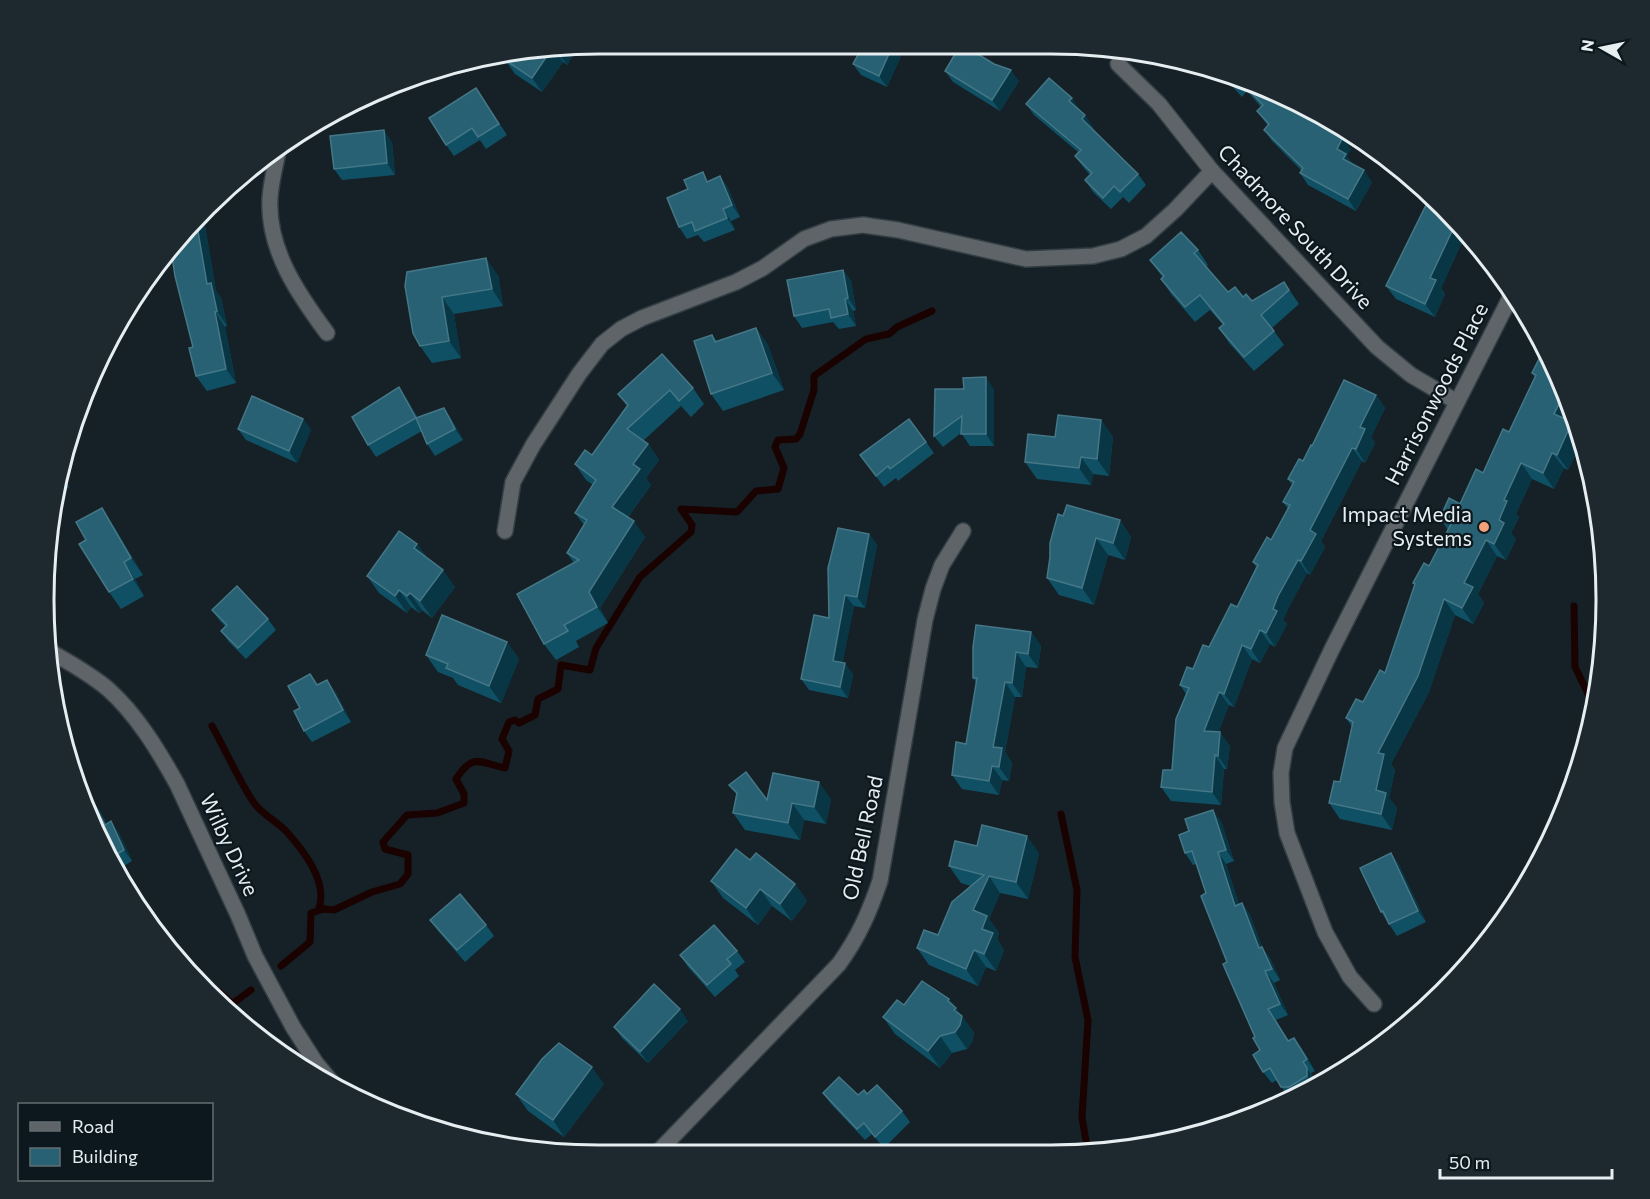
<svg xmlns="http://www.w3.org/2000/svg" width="1650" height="1199" font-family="Commissioner,sans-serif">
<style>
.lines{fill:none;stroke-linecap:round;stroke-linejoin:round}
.stream{stroke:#190200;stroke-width:7}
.minor-casing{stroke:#323e43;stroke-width:18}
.minor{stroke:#5e6467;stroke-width:15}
.wall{fill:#105064}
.shaded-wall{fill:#083645}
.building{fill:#276173;stroke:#457787;stroke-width:1.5}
.poi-dot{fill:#f0a27a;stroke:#0c181d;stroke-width:2}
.labels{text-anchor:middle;stroke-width:4.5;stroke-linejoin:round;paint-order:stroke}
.street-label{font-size:21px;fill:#e6eef2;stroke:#0c181d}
.poi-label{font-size:21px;fill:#e6eef2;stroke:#0c181d;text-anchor:end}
.rim{fill:none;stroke:#e6eef2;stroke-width:3}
</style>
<rect width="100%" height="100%" fill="#152126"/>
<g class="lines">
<g class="stream">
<path d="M1574 606 1575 667 1591 700 1593 711"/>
<path d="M212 726C226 751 238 779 254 803 262 814 276 821 286 831 303 850 328 881 319 908L324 909"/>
<path d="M1061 814 1077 890 1075 957 1088 1020 1082 1117 1086 1141 1091 1151"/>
<path d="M281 966 310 942 311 913 324 909 334 910 372 892 400 884 408 874V855L385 849 383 842 407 815 437 813 464 803V794L456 779C473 753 478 762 505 768L509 751 502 739 509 722 515 720 519 723 535 715 538 699 558 689 561 665 590 670 596 648 640 577 691 532 692 525 681 509 737 512 756 491 778 489 784 468 775 447 778 440 796 439 800 434 814 390V376L866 339 889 334 897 327 932 311"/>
<path d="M200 982C222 990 236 1005 245 1026"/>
<path d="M232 1004 251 990"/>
</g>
<defs>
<g id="minor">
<path d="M1118 64 1159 104 1212 171 1377 347 1411 375 1457 402"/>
<path d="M279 147C276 164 271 181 270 198 267 249 298 294 327 333"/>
<path d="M505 531 513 482 533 445 579 374 602 344 621 329 642 318 736 282 763 268 804 239 831 229 863 225 898 230 1026 259 1093 256 1121 249 1146 236 1175 210 1212 171"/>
<path d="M49 651C69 662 90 674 108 689 137 715 158 750 177 784L238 915 255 956 293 1027 316 1063 335 1086"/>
<path d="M1374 1004 1350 977 1325 932 1287 833 1282 802 1281 773 1285 748 1332 649 1512 294"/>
<path d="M656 1154 839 964C859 936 869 913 880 881L925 620 933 589 942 565 963 531"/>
</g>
</defs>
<use href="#minor" class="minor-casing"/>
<use href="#minor" class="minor"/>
</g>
<g class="wall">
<path d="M578 46 567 65 563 62 542 92 515 74 505 60 507 56Z"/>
<path d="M901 56 887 87 861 75 853 64Z"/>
<path d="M945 71 1019 81 1000 111 953 82Z"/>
<path d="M1221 74 1320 119 1351 149 1347 156 1353 165 1372 182 1356 211 1308 185 1300 173 1302 171 1272 141 1264 130 1268 126 1257 111 1261 107 1247 91 1242 97Z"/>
<path d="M476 88 507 135 486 149 480 140 454 156 446 145Z"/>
<path d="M1026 104 1080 110 1093 127 1092 128 1138 174 1146 185 1129 203 1123 197 1111 209 1093 192 1085 180 1090 175 1083 167 1075 156 1078 152 1034 115Z"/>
<path d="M392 142 395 175 342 180 334 169Z"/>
<path d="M720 176 728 188 740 217 731 221 735 230 704 242 698 235 687 239 679 227 709 181Z"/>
<path d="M1428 201 1470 241 1468 245 1462 242 1441 288 1445 294 1435 317 1396 299 1386 286Z"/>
<path d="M203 214 216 291 221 298 227 326 225 327 236 383 207 391 196 376 181 233Z"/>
<path d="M1198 250 1208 265 1206 266 1228 292 1252 301 1284 282 1299 304 1272 328 1284 345 1254 371 1229 343 1219 328 1223 325 1210 310 1195 322 1171 294 1161 279 1163 278 1150 260Z"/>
<path d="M843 270 851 281 856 310 853 311 856 326 839 329 833 322 802 328 794 316Z"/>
<path d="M498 275 503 306 454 314 461 358 432 363 420 346 405 286Z"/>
<path d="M756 328 768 345 784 390 723 411 711 394 712 335 717 341Z"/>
<path d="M1549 353 1572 415 1569 421 1572 422 1579 432 1582 441 1568 470 1564 468 1554 489 1532 479 1516 514 1519 517 1511 533 1516 539 1506 560 1497 556 1478 594 1484 603 1473 624 1455 615 1429 692 1391 764 1395 770 1389 798 1397 808 1392 830 1340 819 1329 803 1340 782 1352 727 1346 718 1363 702 1385 673 1415 585 1413 583 1429 566 1448 530 1440 518 1460 504 1483 473 1509 432 1535 378 1532 373Z"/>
<path d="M693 388 704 404 691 417 681 406 643 441 648 444 659 460 646 478 651 485 628 517 645 537 600 608 608 623 576 641 579 647 556 660 544 644 574 563 567 553 584 525 575 513 593 485 586 480 575 464 592 455 627 406 618 394Z"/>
<path d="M994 389V446H970L961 433 943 447 934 436Z"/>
<path d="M1376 395 1385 408 1371 437 1375 443 1365 463 1362 461 1321 541 1325 547 1310 575 1307 573 1288 609 1283 620 1287 624 1275 647 1270 644 1260 663 1252 659 1234 707 1229 705 1218 732 1230 746 1227 769H1224L1221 805 1171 801 1161 787 1172 770 1186 694 1180 685 1209 647 1237 607 1256 567 1253 562 1271 540 1288 509 1283 502 1292 485 1288 479 1303 461 1312 446Z"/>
<path d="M407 399 418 418 444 408 452 420 463 440 435 456 427 444 422 431 376 457 368 445Z"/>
<path d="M303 419 311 430 297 463 246 440 238 429Z"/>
<path d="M1101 420 1113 437 1109 476 1093 474 1091 485 1037 479 1025 462 1055 437Z"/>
<path d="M926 442 934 453 898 481 896 478 884 487 860 455Z"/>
<path d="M60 474 69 487 54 502V491Z"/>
<path d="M1063 516 1120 520 1131 537 1125 560 1108 555 1094 605 1059 595 1047 578Z"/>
<path d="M113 525 143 575 135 579 144 596 121 609 109 592Z"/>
<path d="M869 534 877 545 865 608 854 606 842 663H845L853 675 848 698 809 690 801 679Z"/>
<path d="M417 544 428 559 455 587 432 618 422 610 419 613 411 607 407 613 379 593 367 576Z"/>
<path d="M212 610 268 619 276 630 246 659 229 642 221 631 226 627 220 621Z"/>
<path d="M1031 632 1041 646 1038 668 1026 667 1022 697H1015L1005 752 1012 763 1009 781 1002 780 999 795 962 789 952 775 966 744 976 682 973 678Z"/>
<path d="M507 642 519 659 501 703 458 685 453 678 438 672 426 655Z"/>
<path d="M318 684 335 691 351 722 312 742 304 731 300 708Z"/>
<path d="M729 785 767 800 831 799 826 824 804 820 800 840 745 830 733 813 737 795Z"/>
<path d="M98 808 107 824 119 833 132 861 119 869 86 812Z"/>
<path d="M1221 821 1234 861 1226 864 1239 904 1242 903 1250 915 1263 949 1270 958 1280 980 1274 983 1288 1015 1276 1020 1289 1041 1302 1049 1315 1071 1311 1073 1315 1080V1083L1289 1098 1277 1080 1272 1083 1263 1072 1260 1050 1227 962 1206 893 1196 864 1193 865 1185 853Z"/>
<path d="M977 846 1039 853 1028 899 1000 893 989 919 999 933 997 939 1004 950 996 971 986 967 978 986 929 965 917 948 938 935 971 886 961 883 949 866Z"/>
<path d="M1391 853 1399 865 1426 922 1397 936 1381 912Z"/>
<path d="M750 860 795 884 807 901 792 921 772 906 758 925 723 898 711 881Z"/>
<path d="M430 920 486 925 494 936 465 962 438 931Z"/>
<path d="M737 951 745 962 735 970 739 976 715 997 688 967 680 955Z"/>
<path d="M949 999 956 1008 974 1033 972 1042 967 1049 952 1053 940 1068 895 1034 883 1017 904 1005Z"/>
<path d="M688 1021 648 1063 622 1038 614 1027Z"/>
<path d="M604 1084 564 1137 528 1111 516 1094Z"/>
<path d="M823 1093 858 1095 867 1094 902 1111 910 1122 884 1148 872 1134 865 1140 831 1104Z"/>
</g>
<g class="shaded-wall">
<path d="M893 45 901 56 887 87 879 76Z"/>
<path d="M578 46 567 65 557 51 558 49Z"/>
<path d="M551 50H554L563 62 542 92 532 78Z"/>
<path d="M1011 70 1019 81 1000 111 992 100Z"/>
<path d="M1072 98 1080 110 1077 113 1069 101Z"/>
<path d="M1085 115 1093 127 1090 130 1082 119Z"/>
<path d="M384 130 392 142 395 175 387 163Z"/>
<path d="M1343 137 1351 149 1347 156 1354 166 1351 171 1337 149Z"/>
<path d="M1364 170 1372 182 1356 211 1348 199Z"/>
<path d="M720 176 728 188 740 217 732 205Z"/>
<path d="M723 209 731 221 735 230 727 218Z"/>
<path d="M203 214 216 291 221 298 227 326 217 311 207 284 196 220Z"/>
<path d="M1453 229 1462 242 1441 288 1445 294 1435 317 1425 304 1430 278Z"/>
<path d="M1459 231 1470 241 1468 245 1459 232Z"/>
<path d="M486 258 498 275 503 306 492 289Z"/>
<path d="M843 270 851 281 856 310 848 298Z"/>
<path d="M442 297 454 314 461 358 449 341Z"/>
<path d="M845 299 853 311 856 326 848 314Z"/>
<path d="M215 312 225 327 236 383 226 369Z"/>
<path d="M756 328 768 345 784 390 772 373Z"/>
<path d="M986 377 994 389V446L986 434Z"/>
<path d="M399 387 407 399 424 430 416 418Z"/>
<path d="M1564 394 1572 415 1565 430 1554 414Z"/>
<path d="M1376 395 1385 408 1371 437 1375 443 1365 463 1356 449 1360 427Z"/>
<path d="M444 408 452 420 463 440 455 429Z"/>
<path d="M303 419 311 430 297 463 289 451Z"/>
<path d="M1101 420 1113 437 1109 476 1097 459Z"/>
<path d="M1572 422 1579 432 1582 441 1568 470 1557 455Z"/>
<path d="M648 444 659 460 646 478 651 485 623 523 612 507 633 464Z"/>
<path d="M1352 448 1362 461 1321 541 1325 547 1310 575 1301 561 1310 530Z"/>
<path d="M1552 453 1564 468 1554 489 1543 473Z"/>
<path d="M1081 457 1093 474 1091 485 1079 468Z"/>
<path d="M1521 463 1532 479 1516 514 1519 517 1511 533 1516 539 1506 560 1494 544 1499 520 1504 500Z"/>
<path d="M102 508 113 525 143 575 131 558Z"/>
<path d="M1120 520 1131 537 1125 560 1113 543Z"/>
<path d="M634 521 645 537 600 608 608 623 597 607 589 592Z"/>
<path d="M869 534 877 545 865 608 857 597Z"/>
<path d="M1096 538 1108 555 1094 605 1082 588Z"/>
<path d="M1486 540 1497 556 1478 594 1484 603 1473 624 1462 608 1464 583Z"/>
<path d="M417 544 429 561 414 548Z"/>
<path d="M1298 560 1307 573 1288 609 1283 620 1287 624 1275 647 1266 633 1273 609 1278 596Z"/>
<path d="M124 562 135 579 144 596 133 579Z"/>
<path d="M443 570 455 587 432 618 420 601Z"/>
<path d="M399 590 411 607 407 613 395 596Z"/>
<path d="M410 593 422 610 419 613 407 596Z"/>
<path d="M845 595 854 606 841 672 833 661Z"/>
<path d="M1444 599 1455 615 1429 692 1391 764 1395 770 1389 798 1397 808 1392 830 1381 814 1376 790 1378 753Z"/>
<path d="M1260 630 1270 644 1260 663 1251 649Z"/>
<path d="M1031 632 1041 646 1038 668 1028 654Z"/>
<path d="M507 642 519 659 501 703 489 686Z"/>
<path d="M1242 645 1252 659 1234 707 1224 694Z"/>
<path d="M1016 652 1026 667 1022 697 1012 683Z"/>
<path d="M845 663 853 675 848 698 840 687Z"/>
<path d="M327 680 335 691 351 722 343 710Z"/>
<path d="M1005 682 1015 697 1005 752 1012 763 1009 781 999 767 993 747Z"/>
<path d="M1219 692 1229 705 1214 745 1204 731Z"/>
<path d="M1220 732 1230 746 1227 769 1218 756Z"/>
<path d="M1215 755 1224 769 1221 805 1212 792Z"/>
<path d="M992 766 1002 780 999 795 989 781Z"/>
<path d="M819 782 831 799 826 824 814 807Z"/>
<path d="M90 796 98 808 113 836 105 825Z"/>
<path d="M792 803 804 820 800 840 788 823Z"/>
<path d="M1213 810 1221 821 1234 861 1226 850Z"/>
<path d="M111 821 119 833 132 861 124 850Z"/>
<path d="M1027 836 1039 853 1028 899 1016 882Z"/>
<path d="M1218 852 1226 864 1243 917 1235 906Z"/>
<path d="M1391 853 1399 865 1426 922 1418 911Z"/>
<path d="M989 876 1000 893 989 919 999 933 997 939 1004 950 996 971 984 954 982 929 973 910Z"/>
<path d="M795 884 807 901 792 921 780 904Z"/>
<path d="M760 889 772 906 758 925 746 908Z"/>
<path d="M1242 903 1250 915 1263 949 1270 958 1280 980 1259 948Z"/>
<path d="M974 950 986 967 978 986 966 969Z"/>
<path d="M1265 971 1274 983 1288 1015 1280 1004Z"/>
<path d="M949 999 956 1009V1008L974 1033 972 1042 967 1049 955 1032 948 1001Z"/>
<path d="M680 1009 688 1021 648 1063 640 1052Z"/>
<path d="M1268 1009 1276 1020 1296 1053 1288 1041Z"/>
<path d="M940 1036 952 1053 940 1068 928 1051Z"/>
<path d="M1294 1038 1302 1049 1315 1071 1307 1059Z"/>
<path d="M1303 1062 1315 1080V1083L1313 1084 1307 1076Z"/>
<path d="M592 1067 604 1084 564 1137 553 1120Z"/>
</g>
<g class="building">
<path d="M864 44H891L893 45 879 76 853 64Z"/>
<path d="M961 44 994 64 1011 70 992 100 945 71Z"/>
<path d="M551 50 532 78 505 60 507 56Z"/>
<path d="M1225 76 1237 82 1233 86Z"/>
<path d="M1049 78 1072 98 1069 101 1085 115 1082 119 1138 174 1120 192 1114 186 1103 198 1085 180 1092 173 1075 156 1081 150 1026 104Z"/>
<path d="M1244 85 1320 119 1332 131 1343 137 1337 149 1346 154 1343 159 1364 170 1348 199 1300 173 1303 168 1264 130 1269 124 1257 111 1263 105Z"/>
<path d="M476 88 499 124 478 137 472 128 446 145 429 118Z"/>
<path d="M384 130 387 163 334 169 330 136Z"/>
<path d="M703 172 707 182 720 176 732 205 723 209 727 218 695 231 692 222 679 227 667 198 688 189 684 180Z"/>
<path d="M1428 201 1459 231V232L1453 229 1430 278 1436 280 1425 304 1386 286Z"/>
<path d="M196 220 207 284 211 283 217 311 215 312 226 369 196 376 189 348 193 347 175 276 171 249 181 233Z"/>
<path d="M1181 232 1198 250 1194 253 1228 292 1235 287 1243 297 1246 294 1252 301 1284 282 1289 290 1261 315 1274 331 1244 357 1219 328 1224 324 1200 295 1185 307 1161 279 1164 276 1150 260Z"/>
<path d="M486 258 492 289 442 297 449 341 420 346 413 333 405 286 407 272Z"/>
<path d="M843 270 848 298 845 299 848 314 831 318 829 309 794 316 787 280Z"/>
<path d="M756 328 772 373 711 394 694 341 712 335 715 342Z"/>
<path d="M1545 347 1549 353 1564 394 1554 414 1572 422 1557 455 1552 453 1543 473 1521 463 1504 500 1507 501 1499 520 1504 523 1494 544 1486 540 1464 583 1473 587 1462 608 1444 599 1418 676 1378 753 1384 754 1376 790 1386 793 1381 814 1329 803 1334 781 1340 782 1353 722 1346 718 1356 699 1363 702 1380 670 1385 673 1415 584 1413 583 1424 563 1429 566 1451 524 1440 518 1449 498 1460 504 1476 469 1483 473 1503 429 1509 432 1536 375 1532 373Z"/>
<path d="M662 354 693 388 679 401 670 390 627 429 648 444 633 464 640 469 612 507 634 521 589 592 597 607 564 625 568 631 544 644 517 594 579 560 567 553 587 520 575 513 596 480 575 464 585 450 592 455 628 405 618 394Z"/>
<path d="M986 377V434H961L962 416 934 436 935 389H964L963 378Z"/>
<path d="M1344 380 1376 395 1360 427 1365 429 1356 449 1352 448 1310 530 1316 534 1301 561 1298 560 1278 596 1273 609 1277 611 1266 633 1260 630 1251 649 1242 645 1224 694 1219 692 1204 731 1220 732 1218 756 1215 755 1212 792 1161 787 1163 770H1172L1176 719 1189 688 1180 685 1187 667 1193 669 1203 645 1209 647 1231 604 1237 607 1258 565 1253 562 1267 537 1271 540 1290 505 1283 502 1294 482 1288 479 1299 459 1303 461 1311 445 1312 446Z"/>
<path d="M399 387 416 418 368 445 352 417Z"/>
<path d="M252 396 303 419 289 451 238 429Z"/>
<path d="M444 408 455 429 427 444 416 418Z"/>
<path d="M1058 415 1101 420 1097 459 1081 457 1079 468 1025 462 1028 434 1055 437Z"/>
<path d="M909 419 926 442 890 469 888 466 876 476 860 455Z"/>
<path d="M1067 505 1120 520 1113 543 1096 538 1082 588 1047 578 1050 557V543L1058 514 1063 516Z"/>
<path d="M102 508 131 558 124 562 133 579 109 592 79 544 86 540 76 522Z"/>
<path d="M838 528 869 534 857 597 845 595 833 661 845 663 840 687 801 679 814 615 829 618 828 568Z"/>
<path d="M399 531 417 544 414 548 443 570 420 601 410 593 407 596 399 590 395 596 367 576Z"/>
<path d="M237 586 268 619 238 648 221 631 227 625 212 610Z"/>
<path d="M442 615 507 642 489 686 446 668 448 664 426 655Z"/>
<path d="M976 625 1031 632 1028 654 1016 652 1012 683 1005 682 993 747 1002 748 999 767 992 766 989 781 952 775 956 742 966 744 977 678H973V647Z"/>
<path d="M310 674 317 685 327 680 343 710 304 731 294 711 300 708 288 686Z"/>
<path d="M746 772 767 800 773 773 819 782 814 807 792 803 788 823 733 813 737 793 729 785Z"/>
<path d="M90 796 105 825 111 821 124 850 112 857 86 812 83 800Z"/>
<path d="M1213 810 1226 850 1218 852 1235 906 1242 903 1259 948 1262 947 1272 969 1265 971 1280 1004 1268 1009 1288 1041 1294 1038 1307 1059 1303 1062 1307 1068V1076L1289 1087H1281L1270 1068 1263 1072 1253 1055 1260 1050 1253 1038 1255 1037 1223 964 1227 962 1201 896 1206 893 1192 851 1185 853 1179 835 1189 831 1185 819Z"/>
<path d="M982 825 1027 836 1016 882 989 876 973 910 987 916 982 929 993 933 984 954 974 950 966 969 917 948 924 930 938 935 952 902 984 875 949 866 955 841 977 846Z"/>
<path d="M736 849 750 860 756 853 795 884 780 904 760 889 746 908 711 881Z"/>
<path d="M1391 853 1418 911 1389 924 1383 911 1381 912 1360 868Z"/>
<path d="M460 894 486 925 457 950 430 920Z"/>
<path d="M714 925 737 951 727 959 731 964 707 985 680 955Z"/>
<path d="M922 981 949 999 948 1001 956 1008 954 1010 962 1016 960 1025 955 1032 940 1036 928 1051 883 1017 897 1000 904 1005Z"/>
<path d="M654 984 680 1009 640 1052 614 1027Z"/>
<path d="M559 1043 592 1067 553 1120 516 1094 542 1059Z"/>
<path d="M839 1077 858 1095 864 1090 867 1094 877 1085 902 1111 875 1137 864 1123 857 1129 823 1093Z"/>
</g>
<circle class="poi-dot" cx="1484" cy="527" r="6"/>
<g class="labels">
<g class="street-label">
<text transform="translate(1295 227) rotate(47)" y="7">Chadmore South Drive</text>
<text transform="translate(1437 394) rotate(-63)" y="7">Harrisonwoods Place</text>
<text transform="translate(863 838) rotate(-78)" y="7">Old Bell Road</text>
<text transform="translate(229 845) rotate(65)" y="7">Wilby Drive</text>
</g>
<g class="poi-label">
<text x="1472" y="522">Impact Media<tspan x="1472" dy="24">Systems</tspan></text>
</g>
</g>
<path d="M0 0H1650V1199H0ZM599 54H1051A545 545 0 0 1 1596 599V600A545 545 0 0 1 1051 1145H599A545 545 0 0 1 54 600V599A545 545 0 0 1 599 54Z" fill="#1d292e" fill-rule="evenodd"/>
<path class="rim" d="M599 54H1051A545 545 0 0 1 1596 599V600A545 545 0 0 1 1051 1145H599A545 545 0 0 1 54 600V599A545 545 0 0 1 599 54Z"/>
<rect x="18" y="1103" width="195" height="78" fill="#0c181d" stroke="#636e72" stroke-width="1.5"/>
<rect x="30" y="1122" width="30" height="9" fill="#5e6467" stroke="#636e72" stroke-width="1.5"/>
<text x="72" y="1133" font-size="18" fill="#e6eef2">Road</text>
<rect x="30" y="1148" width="30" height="18" fill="#276173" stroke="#636e72" stroke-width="1.5"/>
<text x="72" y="1163" font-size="18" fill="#e6eef2">Building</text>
<g transform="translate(1602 48) rotate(279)" stroke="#0c181d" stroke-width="4.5" paint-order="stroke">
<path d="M0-4.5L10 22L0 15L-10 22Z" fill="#e6eef2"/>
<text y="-9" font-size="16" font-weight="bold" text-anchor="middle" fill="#e6eef2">N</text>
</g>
<path d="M1440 1169v9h172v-9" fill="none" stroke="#e6eef2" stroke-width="3"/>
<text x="1449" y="1169" font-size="18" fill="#e6eef2" stroke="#0c181d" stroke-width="4.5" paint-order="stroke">50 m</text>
</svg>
